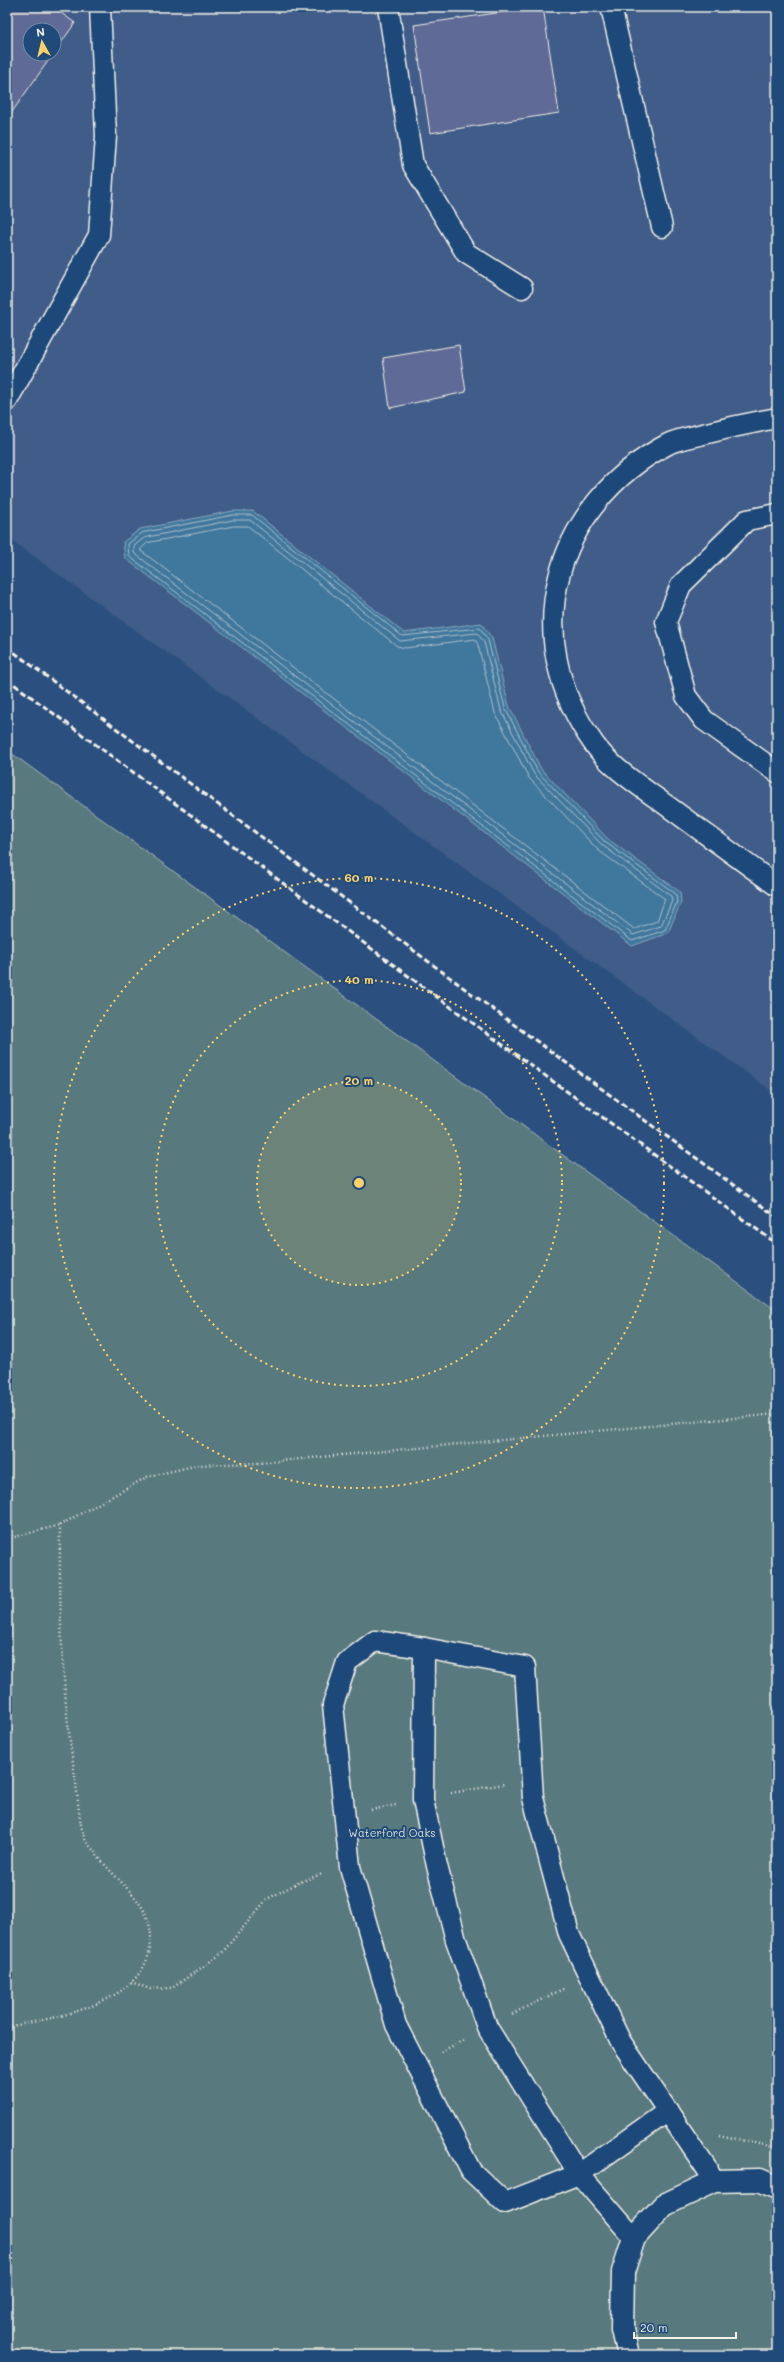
<svg xmlns="http://www.w3.org/2000/svg" width="784" height="2362" font-family="Mali,sans-serif">
<style>
.built{fill:#3f5b88;fill-rule:evenodd}
.green{fill:#59797e;stroke:#a6b5b3}
.water{fill:#41779d;stroke:#89a8bb}
.lines{fill:none;stroke-linecap:round;stroke-linejoin:round}
.shore{stroke:#acc0ca;stroke-width:1}
.building{fill:#606b96;stroke:#f4f1e8}
.lane-casing{stroke:#f4f1e8;stroke-width:23}
.street-casing{stroke:#f4f1e8;stroke-width:25}
.path{stroke:#f4f1e8;stroke-width:2.5;stroke-dasharray:1 3;stroke-linecap:butt}
.lane{stroke:#1f4a7a;stroke-width:20}
.street{stroke:#1f4a7a;stroke-width:22}
.rail{stroke:#f4f1e8;stroke-width:3;stroke-dasharray:6 3;stroke-linecap:butt}
.ring{fill:none;stroke:#ffd166;stroke-width:2;stroke-dasharray:2 4}
.labels{text-anchor:middle;stroke-width:4;stroke-linejoin:round;paint-order:stroke}
.park-label{font-size:11px;fill:#dddfd8;stroke:#1f4a7a}
.centre{fill:#ffd166;stroke:#1f4a7a;stroke-width:2}
.ring-label{font-size:12px;text-anchor:middle;font-weight:bold;fill:#ffd166;stroke:#1f4a7a;stroke-width:4;stroke-linejoin:round;paint-order:stroke}
</style>
<rect width="100%" height="100%" fill="#2b507f"/>
<filter id="ink" filterUnits="userSpaceOnUse"><feTurbulence type="fractalNoise" baseFrequency=".025" numOctaves="2"/><feDisplacementMap in="SourceGraphic" scale="8" xChannelSelector="R" yChannelSelector="G"/><feConvolveMatrix kernelMatrix="1 2 1 2 8 2 1 2 1" color-interpolation-filters="sRGB"/></filter>
<g filter="url(#ink)">
<path class="built" d="M7 7H777V1095L7 537ZM30 30H54V54H30Z"/>
<path class="green" d="M7 750 777 1311V2355H7Z"/>
<path class="water" d="M233 511H253L404 633 481 623 492 638 509 706 541 769 608 839 680 892 681 902 668 933 632 946 125 558 123 542 140 529Z"/>
<g class="lines">
<g class="shore">
<path d="M233 515H252L402 636 480 628 488 640 505 708 538 772 605 842 676 894 677 902 665 930 632 941 129 556 128 544 142 533Z"/>
<path d="M233 520H250L400 641 477 633 484 642 501 710 534 774 602 845 671 896 672 901 661 926 633 935 134 553V546L144 538Z"/>
<path d="M234 526H248L397 646 405 648 475 639 478 645 495 713 529 778 598 850 665 899 657 921 634 929 140 550 147 543Z"/>
</g>
</g>
<g class="building">
<path d="M7 7H53L75 23 54 53V30H30V54H53L7 119Z"/>
<path d="M537 7H543L559 113 430 133 414 25Z"/>
<path d="M459 345 466 392 390 408 383 358Z"/>
</g>
<g class="lines">
<defs>
<g id="lane">
<path d="M388 7 413 165 466 253 522 288"/>
<path d="M611 7 662 227"/>
<path d="M7 401 99 235 106 136 100 7"/>
<path d="M777 418C749 423 722 429 695 436 686 438 676 440 668 444 553 505 517 637 594 744 612 769 642 787 666 805 703 832 740 859 777 886"/>
<path d="M777 514 747 520 681 585 666 622 686 696 704 720 777 772"/>
<path d="M424 1648 375 1641 347 1662 333 1705 350 1867 396 2025 471 2171 505 2203 579 2174 668 2111"/>
<path d="M634 2238 579 2174 487 2027 456 1940 437 1866 423 1800 424 1648 525 1667 533 1798 569 1934 621 2042 715 2181"/>
</g>
<path id="street" d="M628 2355 622 2330 623 2272 634 2238 664 2205 715 2181 760 2180 777 2188"/>
</defs>
<use href="#lane" class="lane-casing"/>
<use href="#street" class="street-casing"/>
<g class="path">
<path d="M7 1539 60 1525"/>
<path d="M451 1793 504 1784"/>
<path d="M371 1810 396 1805"/>
<path d="M131 1982 150 1989 172 1988 221 1954 267 1899 300 1882 322 1874"/>
<path d="M512 2014 565 1988"/>
<path d="M7 2027C53 2018 139 2006 150 1949 158 1906 119 1885 96 1854 93 1849 87 1844 85 1839 79 1824 78 1799 76 1783 62 1697 59 1611 60 1525L147 1477 198 1465 258 1463 777 1414"/>
<path d="M441 2052 463 2040"/>
<path d="M719 2135 777 2148"/>
</g>
<use href="#lane" class="lane"/>
<use href="#street" class="street"/>
<g class="rail">
<path d="M7 647 468 991 777 1217"/>
<path d="M7 679 430 992 777 1244"/>
</g>
</g>
</g>
<circle cx="359" cy="1183" r="102" fill="#ffd166" fill-opacity=".12"/>
<g class="ring">
<circle cx="359" cy="1183" r="102"/>
<circle cx="359" cy="1183" r="203"/>
<circle cx="359" cy="1183" r="305"/>
</g>
<g class="labels">
<g class="park-label">
<text x="392" y="1837">Waterford Oaks</text>
</g>
</g>
<circle cx="359" cy="1183" r="6" class="centre"/>
<g class="ring-label">
<text x="359" y="882">60 m</text>
<text x="359" y="984">40 m</text>
<text x="359" y="1085">20 m</text>
</g>
<rect width="784" height="2362" fill="none" stroke="#1f4a7a" stroke-width="24"/>
<rect x="12" y="12" width="760" height="2338" fill="none" stroke="#f4f1e8" stroke-width="1.5" filter="url(#ink)"/>
<g transform="translate(42 42) rotate(352)"><circle r="19" fill="#1f4a7a" stroke="#748da6"/>
<path d="M0-3L7 15L0 10L-7 15Z" fill="#ffd166"/>
<text y="-6" font-size="11" font-weight="bold" text-anchor="middle" fill="#f4f1e8">N</text>
</g>
<path d="M634 2332v6h102v-6" fill="none" stroke="#f4f1e8" stroke-width="2"/>
<text x="640" y="2332" font-size="12" fill="#f4f1e8" stroke="#1f4a7a" stroke-width="3" paint-order="stroke">20 m</text>
</svg>
